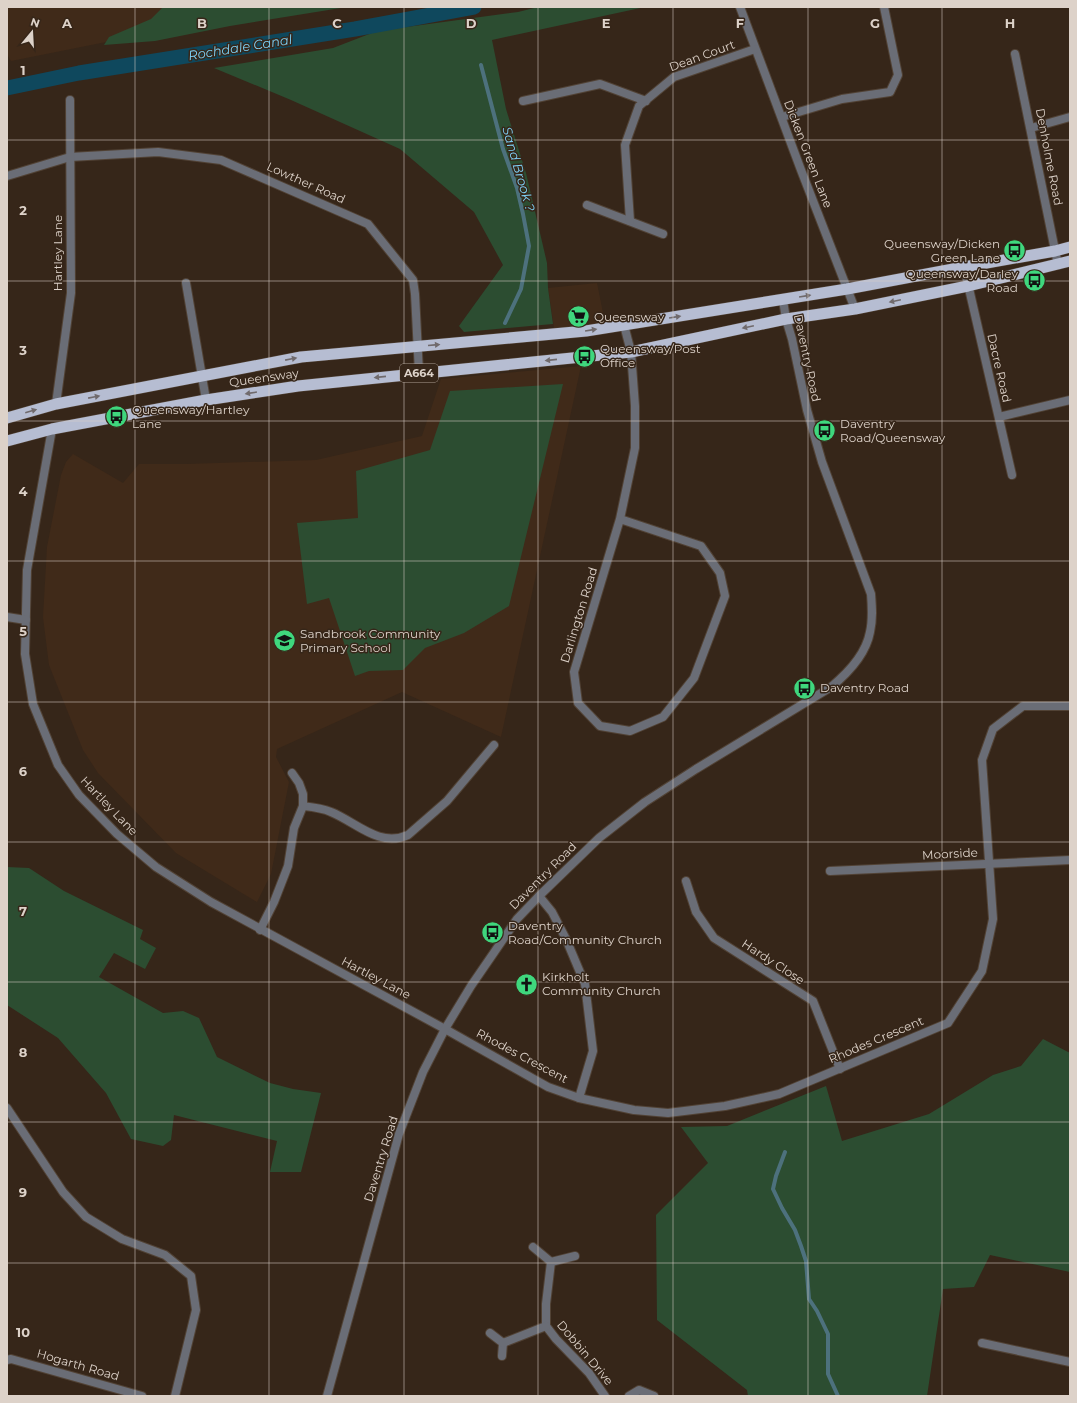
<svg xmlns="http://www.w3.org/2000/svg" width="1077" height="1403" font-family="Montserrat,sans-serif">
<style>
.built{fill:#402a19}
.green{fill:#2c4d31}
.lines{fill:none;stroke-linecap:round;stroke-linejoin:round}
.stream{stroke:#4d717d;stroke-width:4}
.canal{stroke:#0f485d;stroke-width:15}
.minor-casing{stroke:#514235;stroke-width:10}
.trunk-casing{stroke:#514235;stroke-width:12}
.minor{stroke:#6a6d76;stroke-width:8}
.trunk{stroke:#b6bdd2;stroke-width:11}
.oneway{fill:#706a6c}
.grid{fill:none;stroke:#ddd2c9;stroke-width:1;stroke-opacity:0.55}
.labels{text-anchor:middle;stroke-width:3;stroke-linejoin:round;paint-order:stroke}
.shield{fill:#362619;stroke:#ab9e94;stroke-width:1}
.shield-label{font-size:11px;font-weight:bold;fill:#ddd2c9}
.street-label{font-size:12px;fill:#ddd2c9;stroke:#362619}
.poi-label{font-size:12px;fill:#ddd2c9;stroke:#362619;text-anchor:start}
.water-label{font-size:13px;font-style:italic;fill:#7ed2f7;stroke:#362619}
.grid-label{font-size:13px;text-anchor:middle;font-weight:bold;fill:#ddd2c9;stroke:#362619;stroke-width:3;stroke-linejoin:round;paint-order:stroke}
</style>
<rect width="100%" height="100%" fill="#362619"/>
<g class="built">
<path d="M7 7H281L11 61 7 54Z"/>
<path d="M597 283 605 323 554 328 548 288Z"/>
<path d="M581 366 501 737 402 692 277 749 276 757 289 782 271 874 257 902 176 853 98 773 83 750 49 665 43 617 47 547 61 475 66 462 73 454 123 483 139 464H187L316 460 422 436 441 379Z"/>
</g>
<g class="green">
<path d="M163 7H347L230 26 155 41 104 45 109 37 151 19Z"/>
<path d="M538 7H645L492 40 506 109 526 173 547 263 548 288 553 324 464 332 459 326 503 265 474 212 400 149 291 100 214 68 333 48 377 31 518 12Z"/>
<path d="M563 384 509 606 464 633 425 648 403 670 369 671 355 676 329 598 307 604 297 523 358 518 356 471 430 450 450 391Z"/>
<path d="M7 867 29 868 64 891 143 930 140 939 156 948 145 969 114 953 99 977 163 1013 183 1011 199 1018 217 1057 270 1083 293 1089 321 1093 301 1172H270L277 1141 174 1115 171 1140 163 1146 131 1139 106 1093 58 1038 7 1005Z"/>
<path d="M1043 1039 1070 1053V1272L990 1255 974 1287 943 1289 927 1396H748L747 1390 657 1320 656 1215 708 1163 681 1127 727 1126 826 1086 842 1141 929 1114 993 1075 1021 1066Z"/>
</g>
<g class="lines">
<g class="stream">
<path d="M481 65 503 149 517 188 523 214 529 246 521 289 505 323"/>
<path d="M785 1152 776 1176 773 1189 782 1208 795 1230 801 1246 806 1261 809 1299 817 1311 828 1334V1374L838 1396"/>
</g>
<path class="canal" d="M7 88 79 73 355 29 474 7"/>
<defs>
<g id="minor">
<path d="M740 7 801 170 855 309"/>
<path d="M1015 54 1058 265"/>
<path d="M523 101 600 84 646 101"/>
<path d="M782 117 842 99 890 92 898 75 884 7"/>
<path d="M1031 128 1070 117"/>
<path d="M7 176 70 157 158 152 221 160 368 224 413 280 415 294 419 373"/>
<path d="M587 205 663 234"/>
<path d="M630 221 625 145 639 106 674 77 755 49"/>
<path d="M964 267 1012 475"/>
<path d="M186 283 206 400"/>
<path d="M56 404 71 293 70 100"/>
<path d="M999 417 1070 400"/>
<path d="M52 429 27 570 25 654 33 704 58 765 79 795 117 834 156 867 211 902 445 1029 548 1087 579 1098 634 1110 668 1113 725 1106 779 1094 948 1023 982 971 993 919 982 760 993 729 1023 706H1070"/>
<path d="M620 519 574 672 578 703 600 726 630 731 663 717 694 678 725 596 720 573 701 546 620 519 635 448V406L631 352 624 325"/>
<path d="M7 617 26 620"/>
<path d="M303 806C312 807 322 808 331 812 356 822 379 848 408 835L447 801 494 745"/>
<path d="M830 871 1070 860"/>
<path d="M686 881 696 912 714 938 813 1001 840 1069"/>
<path d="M539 896 552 912 566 939 585 984 593 1051 579 1098"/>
<path d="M260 930 274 902 288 866 294 828 303 806V794L299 783 292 773"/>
<path d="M7 1108 63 1192 86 1217 122 1239 165 1255 191 1276 196 1310 175 1396"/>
<path d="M533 1247 551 1262 575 1256"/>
<path d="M551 1262 546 1304V1326L556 1339 589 1373 605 1396"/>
<path d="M490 1333 503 1343 502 1356"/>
<path d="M503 1343 546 1326"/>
<path d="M982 1343 1070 1362"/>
<path d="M7 1360 11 1359 142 1396"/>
<path d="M327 1396 399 1134 423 1072 445 1029 471 986 517 919 539 896 599 838 645 802 696 769 831 687C848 673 866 654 870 632 873 619 872 607 871 594L822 462 807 410 792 339 786 319 783 300"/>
<path d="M629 1396 639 1390 654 1396"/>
</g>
<g id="trunk">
<path d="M7 418 56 404 301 357 586 331 847 289 964 267 1055 251 1070 247"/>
<path d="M7 441 52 429 206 400 298 386 631 352 786 319 855 309 968 286 1070 261"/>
</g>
</defs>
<use href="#minor" class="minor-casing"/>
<use href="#trunk" class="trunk-casing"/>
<use href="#minor" class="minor"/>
<use href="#trunk" class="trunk"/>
</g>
<defs><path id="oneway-solid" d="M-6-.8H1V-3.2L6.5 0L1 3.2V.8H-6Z"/></defs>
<g class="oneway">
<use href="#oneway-solid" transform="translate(805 296) rotate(-9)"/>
<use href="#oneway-solid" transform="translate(895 301) rotate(168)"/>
<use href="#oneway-solid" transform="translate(675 317) rotate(-9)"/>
<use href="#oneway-solid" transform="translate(748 327) rotate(168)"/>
<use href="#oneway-solid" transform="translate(591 330) rotate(-9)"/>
<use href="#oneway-solid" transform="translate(434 345) rotate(-5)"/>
<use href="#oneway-solid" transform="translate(291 359) rotate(-11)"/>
<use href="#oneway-solid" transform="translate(551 360) rotate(174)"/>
<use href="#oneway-solid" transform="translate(380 377) rotate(174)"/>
<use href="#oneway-solid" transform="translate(251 393) rotate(171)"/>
<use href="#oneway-solid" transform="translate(94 397) rotate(-11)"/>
<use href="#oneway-solid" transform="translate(31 411) rotate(-16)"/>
</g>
<path class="grid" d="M135 7V1396M269 7V1396M404 7V1396M538 7V1396M673 7V1396M808 7V1396M942 7V1396M7 140H1070M7 281H1070M7 421H1070M7 561H1070M7 702H1070M7 842H1070M7 982H1070M7 1122H1070M7 1263H1070"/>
<defs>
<symbol id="bus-disc" viewBox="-11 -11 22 22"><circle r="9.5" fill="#3fd77d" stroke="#362619"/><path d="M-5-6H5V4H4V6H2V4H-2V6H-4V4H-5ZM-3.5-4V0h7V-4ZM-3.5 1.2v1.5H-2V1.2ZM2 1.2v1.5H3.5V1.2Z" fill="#111"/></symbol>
<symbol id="supermarket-disc" viewBox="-11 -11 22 22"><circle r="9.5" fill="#3fd77d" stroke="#362619"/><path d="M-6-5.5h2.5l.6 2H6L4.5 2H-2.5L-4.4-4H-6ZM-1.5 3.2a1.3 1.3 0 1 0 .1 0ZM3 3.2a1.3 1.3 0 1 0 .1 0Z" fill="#111"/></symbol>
<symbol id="school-disc" viewBox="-11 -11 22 22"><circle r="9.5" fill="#3fd77d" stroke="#362619"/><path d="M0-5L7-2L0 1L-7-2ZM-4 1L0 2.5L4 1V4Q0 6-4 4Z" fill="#111"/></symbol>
<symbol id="church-disc" viewBox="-11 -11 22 22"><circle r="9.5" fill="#3fd77d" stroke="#362619"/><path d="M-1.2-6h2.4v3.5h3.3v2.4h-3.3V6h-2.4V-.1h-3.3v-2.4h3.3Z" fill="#111"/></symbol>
</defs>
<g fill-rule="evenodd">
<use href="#bus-disc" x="1002" y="238" width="25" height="25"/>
<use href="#bus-disc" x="1022" y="268" width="25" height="25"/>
<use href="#supermarket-disc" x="566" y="304" width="25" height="25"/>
<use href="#bus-disc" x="572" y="344" width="25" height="25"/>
<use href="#bus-disc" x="104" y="404" width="25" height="25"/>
<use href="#bus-disc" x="812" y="418" width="25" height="25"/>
<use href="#school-disc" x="272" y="628" width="25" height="25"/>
<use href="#bus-disc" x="792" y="676" width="25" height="25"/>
<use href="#bus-disc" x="480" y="920" width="25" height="25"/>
<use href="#church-disc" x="514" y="972" width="25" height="25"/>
</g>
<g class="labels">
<rect class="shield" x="400" y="364" width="38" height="18" rx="3"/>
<g class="shield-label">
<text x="419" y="377">A664</text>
</g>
<g class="street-label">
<text transform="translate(702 56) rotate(-20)" y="4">Dean Court</text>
<text transform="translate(808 154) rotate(69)" y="4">Dicken Green Lane</text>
<text transform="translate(1049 157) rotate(79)" y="4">Denholme Road</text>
<text transform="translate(306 183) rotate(24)" y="4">Lowther Road</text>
<text transform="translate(58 253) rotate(-90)" y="4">Hartley Lane</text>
<text transform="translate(807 358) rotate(78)" y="4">Daventry Road</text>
<text transform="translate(999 368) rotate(77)" y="4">Dacre Road</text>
<text transform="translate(264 378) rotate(-8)" y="4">Queensway</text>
<text transform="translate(579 615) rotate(-73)" y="4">Darlington Road</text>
<text transform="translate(109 806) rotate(46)" y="4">Hartley Lane</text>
<text transform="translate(950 854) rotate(-3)" y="4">Moorside</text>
<text transform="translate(543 876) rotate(-45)" y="4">Daventry Road</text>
<text transform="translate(773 962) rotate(33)" y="4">Hardy Close</text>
<text transform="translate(376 978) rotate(28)" y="4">Hartley Lane</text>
<text transform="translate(876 1040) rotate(-23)" y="4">Rhodes Crescent</text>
<text transform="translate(522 1056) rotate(28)" y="4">Rhodes Crescent</text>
<text transform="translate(381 1159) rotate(-73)" y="4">Daventry Road</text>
<text transform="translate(585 1353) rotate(50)" y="4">Dobbin Drive</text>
<text transform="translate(78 1365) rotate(16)" y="4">Hogarth Road</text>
</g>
<g class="poi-label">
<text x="1000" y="248" text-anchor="end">Queensway/Dicken<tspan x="1000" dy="14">Green Lane</tspan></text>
<text x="1018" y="278" text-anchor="end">Queensway/Darley<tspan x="1018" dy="14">Road</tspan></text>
<text x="594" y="321">Queensway</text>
<text x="600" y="353">Queensway/Post<tspan x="600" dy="14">Office</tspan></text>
<text x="132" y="414">Queensway/Hartley<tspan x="132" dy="14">Lane</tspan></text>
<text x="840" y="428">Daventry<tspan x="840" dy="14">Road/Queensway</tspan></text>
<text x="300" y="638">Sandbrook Community<tspan x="300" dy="14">Primary School</tspan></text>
<text x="820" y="692">Daventry Road</text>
<text x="508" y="930">Daventry<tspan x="508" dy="14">Road/Community Church</tspan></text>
<text x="542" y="981">Kirkholt<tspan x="542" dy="14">Community Church</tspan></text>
</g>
<g class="water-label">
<text transform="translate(240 47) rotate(-9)" y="5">Rochdale Canal</text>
<text transform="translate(519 169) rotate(74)" y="5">Sand Brook ?</text>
</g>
</g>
<g class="grid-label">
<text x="67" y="28">A</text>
<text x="202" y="28">B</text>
<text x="337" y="28">C</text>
<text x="471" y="28">D</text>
<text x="606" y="28">E</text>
<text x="740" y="28">F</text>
<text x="875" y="28">G</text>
<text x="1010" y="28">H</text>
<text x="23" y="75">1</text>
<text x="23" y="215">2</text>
<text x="23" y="355">3</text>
<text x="23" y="496">4</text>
<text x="23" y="636">5</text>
<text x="23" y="776">6</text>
<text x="23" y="916">7</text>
<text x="23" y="1057">8</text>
<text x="23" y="1197">9</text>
<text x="23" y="1337">10</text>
</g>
<rect width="1077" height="1403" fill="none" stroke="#ddd2c9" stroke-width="16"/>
<g transform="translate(32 32) rotate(18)" stroke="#362619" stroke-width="3" paint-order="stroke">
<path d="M0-3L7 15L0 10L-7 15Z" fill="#ddd2c9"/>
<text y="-6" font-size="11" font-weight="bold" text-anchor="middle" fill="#ddd2c9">N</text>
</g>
</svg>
